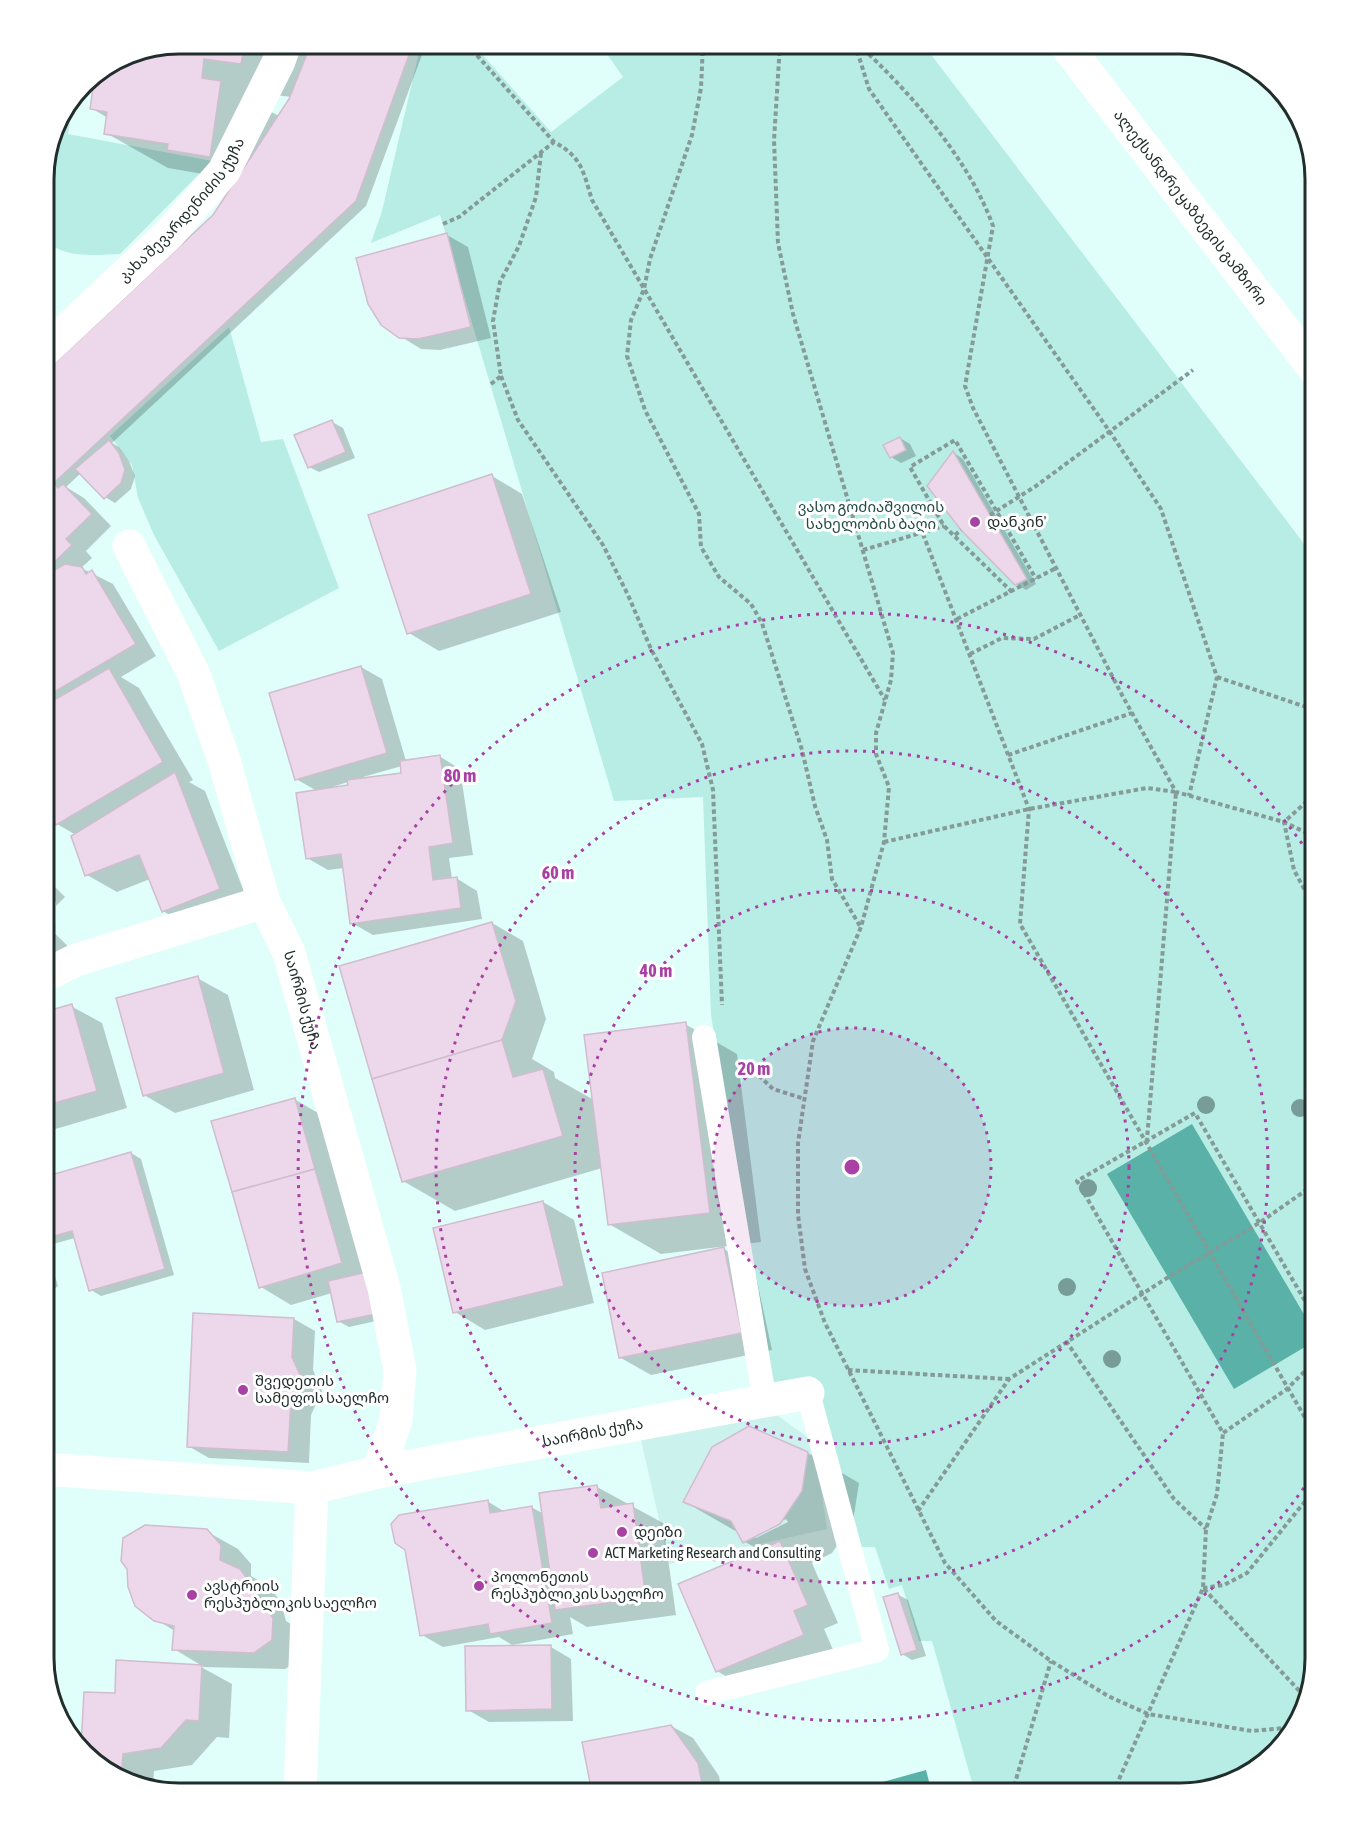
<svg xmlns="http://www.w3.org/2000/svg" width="1359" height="1837" font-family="'Asap Condensed','Noto Sans Georgian',sans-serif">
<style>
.built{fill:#cbf2ec}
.green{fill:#b8ede5}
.water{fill:#59b1a7}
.shadow{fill:#0003;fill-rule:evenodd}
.building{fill:#ecd8ea;stroke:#d0bdce;stroke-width:1.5}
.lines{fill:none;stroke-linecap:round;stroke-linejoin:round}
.path{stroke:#859b97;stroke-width:4;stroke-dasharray:4.5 3;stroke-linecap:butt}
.lane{stroke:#fff;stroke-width:24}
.street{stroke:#fff;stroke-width:33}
.primary{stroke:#fff;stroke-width:33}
.tree{fill:#789c97}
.ring{fill:none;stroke:#a941a4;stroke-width:3;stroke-dasharray:3 6}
.poi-dot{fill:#a941a4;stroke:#fff;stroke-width:2}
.labels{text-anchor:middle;stroke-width:6;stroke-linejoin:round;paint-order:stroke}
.street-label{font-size:15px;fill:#222e2c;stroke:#fff}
.park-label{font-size:15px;fill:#224b46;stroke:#fff}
.poi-label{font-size:15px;fill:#222e2c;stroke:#fff;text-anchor:start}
.rim{fill:none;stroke:#222e2c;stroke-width:3}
.centre{fill:#a941a4;stroke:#fff;stroke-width:3}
.ring-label{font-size:18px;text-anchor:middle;font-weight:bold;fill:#a941a4;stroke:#fff;stroke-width:6;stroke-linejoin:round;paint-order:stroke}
</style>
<rect width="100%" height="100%" fill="#e0fffa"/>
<path class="built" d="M777 1415 814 1442 827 1529 669 1564 641 1440Z"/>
<g class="green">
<path d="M421 44H473L551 132 623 77 600 44H923L1315 558V1658L1297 1725 1248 1775 1180 1793H975L932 1641H919L902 1585 889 1589 875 1547H854L811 1376 770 1383 711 1015 703 797 614 801 440 215 371 243 382 211Z"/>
<path d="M74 98 68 134 212 161 120 254C95 255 63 259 44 239V170L58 119Z"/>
<path d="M229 327 261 442 283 439 339 588 219 651 154 535 138 498 132 465 110 436Z"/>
</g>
<g class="water">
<path d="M1192 1124 1315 1333V1341L1234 1389 1107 1174Z"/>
<path d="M926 1770 932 1793H862L861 1788Z"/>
</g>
<g class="shadow">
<path d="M179 44H426L366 206 112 443 119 447 129 461 135 476 131 489 115 503 105 497 81 473 66 487 84 498 111 526 86 551 92 558 81 568 113 584 156 656 121 677 139 688 193 780 189 782 205 791 250 907 193 929 163 911 150 879 117 892 87 875 76 835 57 824 51 813 44 809V375L214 216 234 186 215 176 168 168 106 133 108 118 91 108 97 73 128 54ZM266 94 292 97 279 116 264 108Z"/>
<path d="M1283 97 1297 111 1299 118Z"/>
<path d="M60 116 44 248V170Z"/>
<path d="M447 235 468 247 491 338 440 350 421 349 400 336Z"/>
<path d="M332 422 343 428 355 458 319 472 309 467Z"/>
<path d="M900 438 910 444 916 456 901 463 891 457Z"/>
<path d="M954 453 963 459 1036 584 1026 590 1016 584Z"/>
<path d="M492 476 522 494 561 612 439 651 409 633Z"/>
<path d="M361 667 382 679 406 761 439 756 460 769 473 855 449 858 452 879 456 878 477 891 482 919 373 935 352 923 344 868 328 870 307 858 317 791 296 779ZM402 766 403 774 364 779 363 777ZM348 782 349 786 332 789V787Z"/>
<path d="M44 876 65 897 44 918Z"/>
<path d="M44 923 75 953 44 986Z"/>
<path d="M492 923 523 941 546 1019 532 1059 554 1072 555 1078 594 1100 685 1024 737 1054 761 1242 661 1254 609 1224 602 1168 455 1211 403 1181Z"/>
<path d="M197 978 228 995 254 1090 175 1113 144 1095Z"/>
<path d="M71 1006 102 1023 127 1108 52 1130 44 1125V1014Z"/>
<path d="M294 1099 325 1117 385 1319 349 1327 338 1321 332 1293 291 1305 261 1287Z"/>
<path d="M131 1153 141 1159 174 1275 101 1296 91 1290 75 1238 53 1244 44 1238V1178Z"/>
<path d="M543 1202 574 1220 594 1303 485 1330 455 1312Z"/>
<path d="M44 1240 58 1286 44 1298Z"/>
<path d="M724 1249 754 1267 772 1350 651 1375 621 1358Z"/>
<path d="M294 1319 315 1331 313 1370 322 1391 311 1415 309 1463 209 1458 188 1446Z"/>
<path d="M808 1453 859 1483 853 1521 832 1553 812 1563 838 1623 824 1629 834 1652 748 1689 717 1671 760 1551 744 1541 739 1533 685 1502ZM786 1519 788 1522 756 1538 754 1535Z"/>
<path d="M597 1487 663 1523 676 1615 587 1627 570 1617 573 1634 512 1645 499 1637 443 1647 422 1635 487 1501 505 1512 531 1507 544 1514Z"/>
<path d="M206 1531 238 1549 251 1564V1576L271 1588 281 1603 286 1621 296 1627 303 1658 285 1669 201 1667 232 1684 229 1738 217 1737 192 1765 154 1771 153 1786 111 1775 82 1746 85 1693 116 1695 118 1662 204 1667 174 1649 175 1631 155 1619Z"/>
<path d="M897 1594 908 1600 926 1656 912 1660 902 1654Z"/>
<path d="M551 1647 571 1659 573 1721 489 1722 468 1710Z"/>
<path d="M671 1726 693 1738 719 1776 722 1793H594L584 1743Z"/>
</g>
<g class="building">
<path d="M179 44H245L241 64 204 59 202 78 221 81 210 157 167 150 168 144 104 134 107 112 90 109 95 74 128 54Z"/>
<path d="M311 44H413L356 201 54 483 44 472V373L213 215 289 99Z"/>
<path d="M447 233 471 327 418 339 399 338 381 325 368 304 356 258Z"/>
<path d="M332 420 346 452 308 468 294 435Z"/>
<path d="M900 437 906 450 890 458 883 445Z"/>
<path d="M109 440 119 453 125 470 121 483 104 499 75 469Z"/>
<path d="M953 451 1027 579 1015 585 961 530 927 486Z"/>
<path d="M44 473 58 488 63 484 92 514 66 539 72 545 44 572Z"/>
<path d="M492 474 531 594 407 634 368 515Z"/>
<path d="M65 564 82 567 86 574 92 570 136 644 44 698V579L46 575Z"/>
<path d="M361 666 387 753 295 780 269 693Z"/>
<path d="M109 668 163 762 56 825 44 803V706Z"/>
<path d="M440 755 453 843 429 847 433 880 457 877 461 908 350 924 341 854 306 859 296 793 348 785 347 780 401 773 400 761Z"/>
<path d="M175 772 220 889 162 912 139 855 85 876 71 836Z"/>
<path d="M492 922 516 1001 502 1040 372 1079 339 966Z"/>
<path d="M198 976 224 1073 143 1096 116 998Z"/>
<path d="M72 1004 97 1091 44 1106V1012Z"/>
<path d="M686 1022 710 1213 608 1225 584 1035Z"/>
<path d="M502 1040 513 1077 543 1069 563 1136 402 1182 372 1079Z"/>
<path d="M295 1098 315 1169 232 1192 211 1121Z"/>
<path d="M131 1152 165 1269 89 1291 72 1231 44 1239V1177Z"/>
<path d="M315 1169 342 1263 259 1288 232 1192Z"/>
<path d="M543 1201 564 1286 453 1313 433 1228Z"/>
<path d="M724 1247 742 1333 619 1358 602 1273Z"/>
<path d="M367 1272 376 1314 337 1322 328 1281Z"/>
<path d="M193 1313 294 1318 292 1357 302 1379 291 1402 288 1452 187 1447Z"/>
<path d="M749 1426 808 1452 802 1491 780 1524 743 1543 731 1521 683 1502 712 1447Z"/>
<path d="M597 1485 601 1508 633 1503 646 1598 555 1610 539 1493Z"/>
<path d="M488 1500 490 1513 532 1506 552 1623 490 1634 488 1624 420 1636 405 1550 395 1543 391 1524 399 1515Z"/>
<path d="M145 1525 207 1529 221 1545 220 1560 240 1569 251 1584 256 1603 266 1608 273 1618 272 1640 254 1653 172 1650 174 1626 154 1621 135 1606 128 1587 127 1569 121 1561 123 1538Z"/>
<path d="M780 1541 808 1605 794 1611 804 1635 716 1672 678 1584Z"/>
<path d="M898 1593 917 1650 901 1655 883 1597Z"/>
<path d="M551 1645 552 1709 466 1711 465 1646Z"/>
<path d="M116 1660 202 1665 199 1721 186 1720 161 1748 123 1754 122 1769 104 1768 81 1745 84 1692 115 1693Z"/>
<path d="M671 1725 698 1763 704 1793H592L582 1742Z"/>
</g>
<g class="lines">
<g class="path">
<path d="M467 44 554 142C582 157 583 171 592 200L885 700"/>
<path d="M703 44 701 88 692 135 650 259 644 289 631 320 627 356 645 410 699 514 701 547 719 577 751 604 762 623 802 750 815 806 827 840 832 879 860 926"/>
<path d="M780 44 774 140 778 243 793 314 893 653 891 680 876 733V754L889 787 884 842 861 927 813 1041 798 1143V1215L805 1269 825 1323 945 1563 996 1621 1051 1661 1108 1696 1148 1714 1252 1731 1295 1727"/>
<path d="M855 44 869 89 1110 432 1161 509 1217 677 1189 796"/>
<path d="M858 44C910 92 969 159 993 226L965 386 973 408 1122 695 1176 792 1284 822 1315 837"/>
<path d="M443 224 459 217 554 142"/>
<path d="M501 376 518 420 603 545 628 595 651 649 702 744 713 790 722 1005"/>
<path d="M491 384 501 376 493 321 500 282 519 246 536 197 541 153"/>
<path d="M990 515 1036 486 1193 370"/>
<path d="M923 534 1029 809 1020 924 1315 1435"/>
<path d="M955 535 961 530"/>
<path d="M863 550 944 526"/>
<path d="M1012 592 944 526 910 467 955 440 1036 579"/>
<path d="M957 619 1056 568"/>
<path d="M970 654 1002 638 1034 639 1080 615"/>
<path d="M1217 677 1315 710"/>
<path d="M1008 755 1132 713"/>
<path d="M884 842 1029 809 1147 788 1176 792 1147 1139"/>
<path d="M1315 909 1294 870 1284 822 1315 794"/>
<path d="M748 1065 773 1089 805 1099"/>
<path d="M1066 1341 1174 1499 1206 1529"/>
<path d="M1315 1361 1287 1389 1223 1433 1077 1181 1195 1113 1315 1318"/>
<path d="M848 1370 1008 1379"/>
<path d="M918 1511 1009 1379 1167 1278 1259 1223 1315 1184"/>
<path d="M1203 1588 1224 1585 1247 1573 1315 1489"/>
<path d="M1204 1589 1305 1697"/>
<path d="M1012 1793 1051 1661"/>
<path d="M1113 1793 1203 1588 1206 1529 1217 1494 1223 1433"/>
</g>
<g class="lane">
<path d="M44 921V905"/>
<path d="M704 1037 765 1402"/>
<path d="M707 1693 877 1650 808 1393"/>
</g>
<g class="street">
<path id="s1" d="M44 351 169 234 224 171 279 61 285 44"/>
<path id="s2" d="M129 546 194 675 224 760 264 902 289 953 384 1288 400 1370 396 1420 378 1472"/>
<path d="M44 976 76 960 264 902"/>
<path id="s3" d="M44 1469 312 1488 378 1472 808 1393"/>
<path d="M300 1793 312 1488"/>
</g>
<path class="primary" id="s4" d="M1065 44 1315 370"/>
</g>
<g class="tree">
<circle cx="1206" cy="1105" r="9"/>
<circle cx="1300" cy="1108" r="9"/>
<circle cx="1088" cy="1188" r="9"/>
<circle cx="1067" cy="1287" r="9"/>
<circle cx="1112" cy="1359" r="9"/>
</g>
<circle cx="852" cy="1167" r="139" fill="#a941a4" fill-opacity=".12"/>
<g class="ring">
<circle cx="852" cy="1167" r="139"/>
<circle cx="852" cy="1167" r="277"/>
<circle cx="852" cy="1167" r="416"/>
<path d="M1314 1473A554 554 0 1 1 1314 861"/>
</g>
<g class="poi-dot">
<circle cx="975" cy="522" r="6"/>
<circle cx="243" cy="1390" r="6"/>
<circle cx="622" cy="1532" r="6"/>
<circle cx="593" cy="1553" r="6"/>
<circle cx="479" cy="1586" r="6"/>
<circle cx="192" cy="1595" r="6"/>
</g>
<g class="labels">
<g class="street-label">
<text dy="5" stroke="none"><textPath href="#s4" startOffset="206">ალექსანდრე ყაზბეგის გამზირი</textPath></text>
<text dy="5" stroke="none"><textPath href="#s1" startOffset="198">კახა შევარდენიძის ქუჩა</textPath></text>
<text dy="5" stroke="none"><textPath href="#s2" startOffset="488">საირმის ქუჩა</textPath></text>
<text dy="5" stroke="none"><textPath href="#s3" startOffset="555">საირმის ქუჩა</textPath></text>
</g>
<g class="park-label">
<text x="871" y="512">ვასო გოძიაშვილის<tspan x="871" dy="17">სახელობის ბაღი</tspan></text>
</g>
<g class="poi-label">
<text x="987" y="527">დანკინ'</text>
<text x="255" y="1386">შვედეთის<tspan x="255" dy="17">სამეფოს საელჩო</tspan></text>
<text x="634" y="1537">დეიზი</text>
<text x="605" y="1558">ACT Marketing Research and Consulting</text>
<text x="491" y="1582">პოლონეთის<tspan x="491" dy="17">რესპუბლიკის საელჩო</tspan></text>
<text x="204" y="1591">ავსტრიის<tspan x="204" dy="17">რესპუბლიკის საელჩო</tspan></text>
</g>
</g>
<path d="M0 0H1359V1837H0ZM179 54H1180A125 125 0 0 1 1305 179V1658A125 125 0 0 1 1180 1783H179A125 125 0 0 1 54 1658V179A125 125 0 0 1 179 54Z" fill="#fff" fill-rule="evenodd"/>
<path class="rim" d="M179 54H1180A125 125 0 0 1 1305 179V1658A125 125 0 0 1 1180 1783H179A125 125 0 0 1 54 1658V179A125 125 0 0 1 179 54Z"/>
<circle cx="852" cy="1167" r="9" class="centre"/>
<g class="ring-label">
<text x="460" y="782">80 m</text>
<text x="558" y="879">60 m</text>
<text x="656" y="977">40 m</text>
<text x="754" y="1075">20 m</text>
</g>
</svg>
